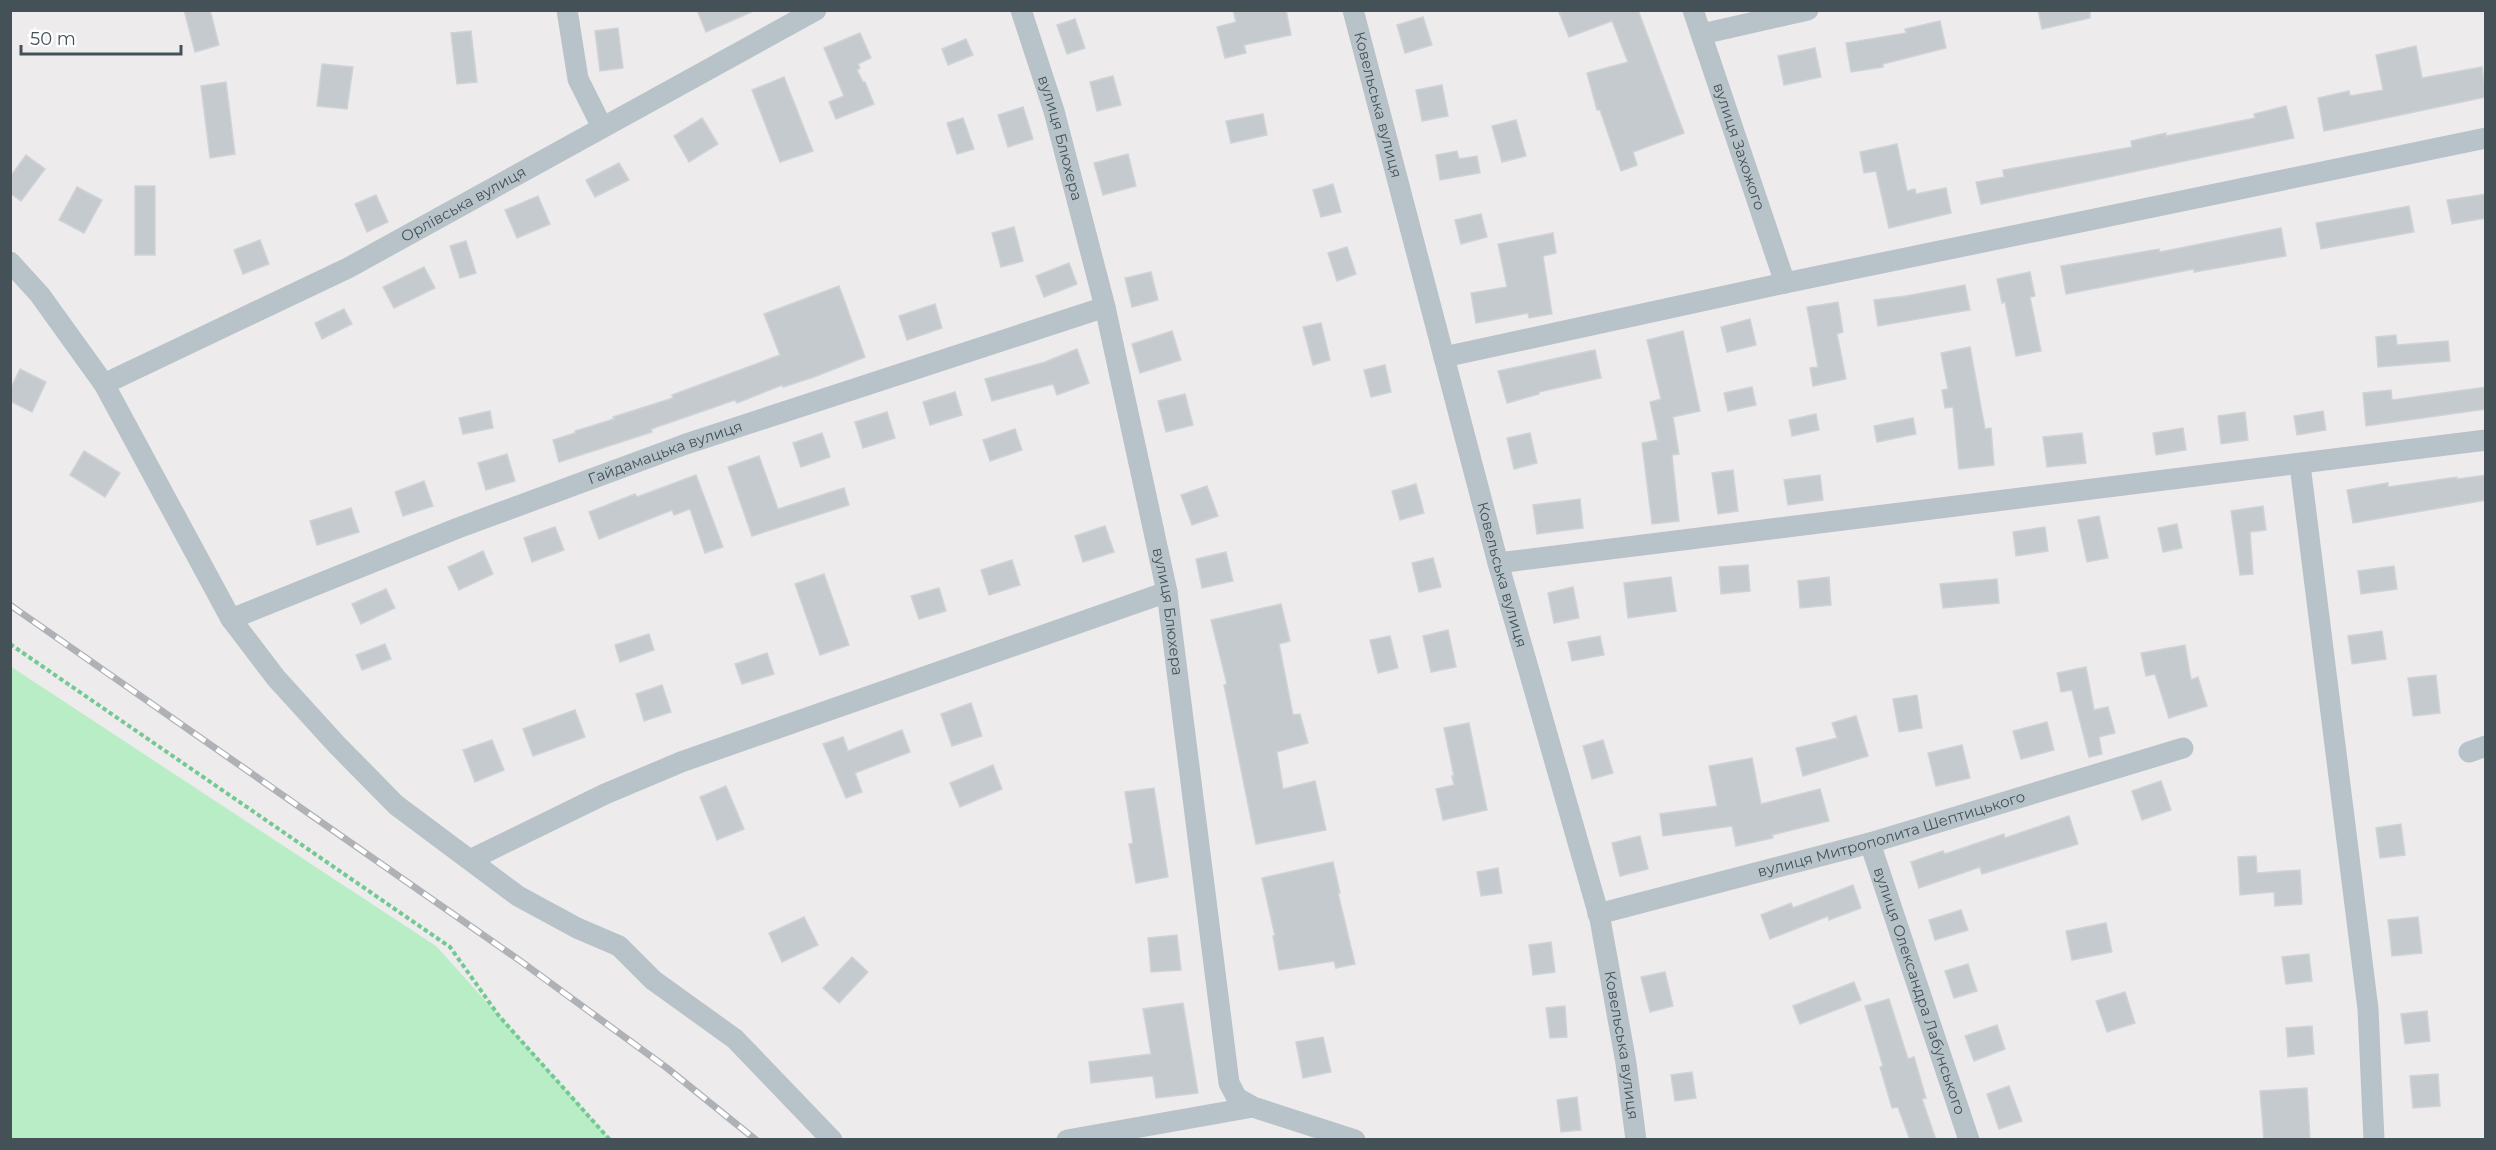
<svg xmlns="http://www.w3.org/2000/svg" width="2496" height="1150" font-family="Montserrat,sans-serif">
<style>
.green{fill:#b9edc5}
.building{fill:#c5cace;stroke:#cfd3d7;stroke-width:1.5}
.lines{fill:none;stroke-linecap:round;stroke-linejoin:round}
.path{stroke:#72c991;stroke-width:4;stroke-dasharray:4.5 3;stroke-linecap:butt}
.street{stroke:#b7c3c8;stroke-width:21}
.rail-casing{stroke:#aeb2b6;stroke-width:7}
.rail{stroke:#fff;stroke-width:4.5;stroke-dasharray:14;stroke-linecap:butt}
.labels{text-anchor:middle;stroke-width:4.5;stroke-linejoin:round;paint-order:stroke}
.street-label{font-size:15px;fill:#445258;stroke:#fff}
</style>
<rect width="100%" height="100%" fill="#eeebec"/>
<path class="green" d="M10 666 436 946 610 1139H11Z"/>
<g class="building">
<path d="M184 10H210L219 45 195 52Z"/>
<path d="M697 10H756L706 32Z"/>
<path d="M1233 10H1286L1291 35 1244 45 1246 53 1225 58 1217 27 1236 22Z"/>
<path d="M1558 10H1638L1684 133 1633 152 1637 165 1621 171 1600 110H1597L1587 73 1628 62 1612 21 1569 37Z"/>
<path d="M2038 10H2090V18L2042 29Z"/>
<path d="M1423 17 1432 45 1405 53 1397 25Z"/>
<path d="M1075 19 1085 48 1067 54 1057 25Z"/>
<path d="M1940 21 1946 48 1883 64V67L1851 72 1846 43 1906 33 1905 29Z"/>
<path d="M618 28 623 68 600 71 595 31Z"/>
<path d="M471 31 477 82 457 84 451 33Z"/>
<path d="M860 33 871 58 858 64 860 68 857 70 863 82H865L874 104 836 119 829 102 844 96 824 48Z"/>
<path d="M966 39 973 55 948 65 942 49Z"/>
<path d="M2416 46 2422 78 2482 67 2486 97 2324 131 2318 98 2349 91 2350 96 2383 90 2376 55Z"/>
<path d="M1815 48 1821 77 1784 85 1778 56Z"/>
<path d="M322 64 353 67 347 109 317 106Z"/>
<path d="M1113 76 1121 105 1097 111 1090 82Z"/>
<path d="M784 77 813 151 780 162 752 90Z"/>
<path d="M226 82 235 154 210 158 201 86Z"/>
<path d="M1442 85 1448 116 1422 121 1416 90Z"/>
<path d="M2286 106 2294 138 1981 204 1976 182 2004 177 2003 170 2132 147 2131 141 2166 133V136L2255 118 2254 114Z"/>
<path d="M1023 107 1033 139 1008 147 998 115Z"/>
<path d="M1263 114 1267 135 1231 143 1226 121Z"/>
<path d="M702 118 718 144 689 162 674 136Z"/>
<path d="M963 118 974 149 957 154 947 123Z"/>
<path d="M1516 120 1526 156 1502 162 1492 126Z"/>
<path d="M1897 144 1907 191 1915 189 1916 194 1946 188 1951 213 1889 228 1876 171 1864 173 1860 152Z"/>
<path d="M1457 151 1459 159 1477 156 1480 173 1440 180 1436 155Z"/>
<path d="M1128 154 1136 186 1103 195 1094 163Z"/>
<path d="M26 155 45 169 21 201 10 193V177Z"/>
<path d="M619 163 629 180 595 197 586 180Z"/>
<path d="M1333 184 1341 212 1321 217 1313 190Z"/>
<rect x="135" y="186" width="20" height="69"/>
<path d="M77 187 102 200 84 233 59 220Z"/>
<path d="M2486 194V218L2452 224 2447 200Z"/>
<path d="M376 195 388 222 367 232 355 204Z"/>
<path d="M538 196 550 224 517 238 505 210Z"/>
<path d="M2409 206 2414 232 2321 249 2316 223Z"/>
<path d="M1481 214 1487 237 1461 244 1455 220Z"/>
<path d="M1014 227 1023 261 1001 267 992 233Z"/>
<path d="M2281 228 2286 256 2194 272V269L2066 294 2061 266 2159 249 2160 252Z"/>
<path d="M1553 233 1556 253 1543 256 1552 314 1529 318 1528 313 1476 323 1471 293 1507 287 1498 244Z"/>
<path d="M260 240 269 264 243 274 234 250Z"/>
<path d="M466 241 476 273 460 278 450 246Z"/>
<path d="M1347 247 1356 274 1337 281 1328 253Z"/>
<path d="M1069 263 1077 284 1044 297 1036 276Z"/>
<path d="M424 267 435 288 394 308 383 287Z"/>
<path d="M1151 272 1158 300 1132 307 1125 278Z"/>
<path d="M2030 272 2035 296 2030 297 2041 351 2016 356 2005 302 2002 303 1997 279Z"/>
<path d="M1965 285 1970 310 1878 326 1874 300 1906 296Z"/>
<path d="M839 286 865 357 814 377 783 387 782 385 737 403 735 400 651 429 652 432 559 462 553 440 575 433V431L614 419 613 417 673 398 672 395 780 355 764 314Z"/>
<path d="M1838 302 1843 332 1837 334 1846 379 1813 386 1810 368 1818 367 1807 307Z"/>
<path d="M935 304 942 328 907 340 899 316Z"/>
<path d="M344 309 352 324 322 339 315 323Z"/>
<path d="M1750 319 1756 345 1727 352 1721 327Z"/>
<path d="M1321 323 1330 360 1313 365 1303 327Z"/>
<path d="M1172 331 1181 360 1140 373 1132 344Z"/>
<path d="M1683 331 1700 411 1673 417 1679 454 1672 455 1679 521 1652 524 1642 443 1658 440 1650 402 1661 399 1647 340Z"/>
<path d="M2396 335 2397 345 2448 341 2450 361 2378 367 2376 337Z"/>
<path d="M1970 347 1985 429 1991 428 1994 465 1959 469 1953 407 1945 408 1942 390 1948 389 1941 353Z"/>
<path d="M1077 349 1089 383 1057 395 1053 384 992 401 985 379 1045 362Z"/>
<path d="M1595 350 1601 378 1539 392V394L1507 403 1498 371Z"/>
<path d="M1385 365 1391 392 1371 397 1364 370Z"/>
<path d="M20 369 46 382 32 412 10 401V390Z"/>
<path d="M1752 387 1756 405 1728 411 1724 393Z"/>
<path d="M2486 387V409L2366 426 2363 393 2391 390 2392 400Z"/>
<path d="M955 392 962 415 930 425 923 402Z"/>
<path d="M1185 394 1193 425 1166 432 1158 401Z"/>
<path d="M490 411 493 428 463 434 459 418Z"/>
<path d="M2323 411 2326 430 2297 435 2294 416Z"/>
<path d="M887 412 895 438 863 448 855 422Z"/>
<path d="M2245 412 2248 440 2221 444 2218 416Z"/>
<path d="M1816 414 1819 430 1792 436 1789 420Z"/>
<path d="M1913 418 1916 434 1877 442 1874 426Z"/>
<path d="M2183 428 2186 450 2156 455 2153 433Z"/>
<path d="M1015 429 1022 450 990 461 983 440Z"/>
<path d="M822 433 830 457 801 467 793 443Z"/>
<path d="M1530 433 1537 463 1514 469 1507 438Z"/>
<path d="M2082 433 2086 463 2047 467 2043 437Z"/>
<path d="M84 451 120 473 105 497 70 475Z"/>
<path d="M507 454 515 481 486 490 478 463Z"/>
<path d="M759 456 778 509 844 488 849 505 752 536 728 467Z"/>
<path d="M1733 470 1738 511 1718 514 1712 473Z"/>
<path d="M696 475 723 547 705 553 690 509 674 515 672 510 599 539 589 512 635 494 637 497Z"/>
<path d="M1820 475 1823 500 1788 505 1784 480Z"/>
<path d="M2486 475V500L2353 523 2347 490 2388 483V487L2457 477V479Z"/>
<path d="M424 481 433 506 403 516 395 492Z"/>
<path d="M1416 484 1424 513 1400 520 1392 491Z"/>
<path d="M1207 486 1218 516 1192 525 1181 495Z"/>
<path d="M1580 499 1583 528 1537 534 1533 505Z"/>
<path d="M2263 506 2266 530 2250 532 2253 574 2240 575 2231 511Z"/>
<path d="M351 508 359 532 317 545 310 521Z"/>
<path d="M2099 516 2108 558 2087 562 2078 520Z"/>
<path d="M2177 524 2182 548 2163 552 2158 528Z"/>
<path d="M1105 526 1114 552 1083 562 1075 536Z"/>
<path d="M555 527 564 550 532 562 524 538Z"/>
<path d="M2045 527 2048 551 2016 556 2013 532Z"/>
<path d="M483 551 493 574 459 590 448 567Z"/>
<path d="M1226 552 1233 581 1202 588 1196 559Z"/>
<path d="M1433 558 1441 587 1419 592 1412 563Z"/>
<path d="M1012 560 1020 585 989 595 981 570Z"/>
<path d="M1748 565 1750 591 1721 594 1719 567Z"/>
<path d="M2394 566 2397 589 2361 594 2358 571Z"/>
<path d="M824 574 849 645 820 655 795 584Z"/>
<path d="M1671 577 1676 611 1628 618 1624 583Z"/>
<path d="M1829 577 1831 605 1800 608 1798 581Z"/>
<path d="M1997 579 1999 603 1943 608 1940 584Z"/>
<path d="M1573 587 1579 618 1554 623 1548 593Z"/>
<path d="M939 588 946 611 919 619 911 596Z"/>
<path d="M386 589 395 608 361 624 352 604Z"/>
<path d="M1281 604 1290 641 1279 644 1293 715 1300 714 1308 743 1277 752 1283 789 1315 781 1326 830 1256 844 1224 685 1227 684 1211 620Z"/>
<path d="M1448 630 1456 667 1431 672 1423 636Z"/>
<path d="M2382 631 2386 659 2352 664 2348 636Z"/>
<path d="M649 634 654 650 620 662 615 645Z"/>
<path d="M1390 636 1398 668 1378 673 1370 640Z"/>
<path d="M1600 636 1604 655 1572 661 1568 642Z"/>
<path d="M385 644 391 659 362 670 356 655Z"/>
<path d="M2185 645 2191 680 2198 677 2207 706 2169 718 2155 674 2146 676 2141 653Z"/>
<path d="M767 653 774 674 742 684 735 664Z"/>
<path d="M2086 667 2094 710 2108 707 2115 733 2099 737 2102 754 2089 757 2072 690 2061 692 2057 673Z"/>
<path d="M2436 675 2440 713 2413 716 2408 678Z"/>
<path d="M662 685 671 712 644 721 636 694Z"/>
<path d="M1917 695 1922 728 1899 732 1893 699Z"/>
<path d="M971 703 982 736 952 746 941 714Z"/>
<path d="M575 710 585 737 533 756 523 729Z"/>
<path d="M1856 716 1868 756 1803 776 1796 748 1837 738 1832 723Z"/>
<path d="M2047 722 2054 750 2021 759 2013 731Z"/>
<path d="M1469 723 1487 810 1443 820 1436 789 1454 785 1452 776H1454L1444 728Z"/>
<path d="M902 730 910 752 855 773 862 792 846 798 823 744 843 737 848 751Z"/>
<path d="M492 740 504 770 475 782 463 750Z"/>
<path d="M1603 740 1613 773 1592 779 1583 746Z"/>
<path d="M1962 745 1970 778 1936 786 1928 753Z"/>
<path d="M1752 758 1761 804 1820 789 1829 821 1772 835 1773 838 1736 846 1732 826 1663 836 1660 814 1717 806 1709 766Z"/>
<path d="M993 765 1002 789 960 807 950 783Z"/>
<path d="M2161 781 2171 810 2142 820 2132 791Z"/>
<path d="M726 786 744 829 717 840 700 797Z"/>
<path d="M1154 788 1168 877 1136 883 1129 844 1133 843 1125 792Z"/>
<path d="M2069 816 2078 844 1982 874 1980 867 1919 888 1911 862 1943 851 1945 854 2004 834 2005 838Z"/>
<path d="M2401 824 2405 855 2380 858 2376 828Z"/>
<path d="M1640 836 1648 869 1620 876 1612 843Z"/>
<path d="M2256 856 2257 873 2300 870 2302 904 2275 906 2274 892 2240 895 2238 857Z"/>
<path d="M1333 862 1340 893H1338L1355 964 1336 968 1334 961 1279 970 1273 936H1275L1262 878Z"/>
<path d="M1498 868 1502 893 1481 896 1477 872Z"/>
<path d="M1853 885 1861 908 1829 920 1828 916 1770 939 1761 915 1791 903 1793 908Z"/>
<path d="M1961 910 1968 930 1935 940 1929 920Z"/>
<path d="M804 917 818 945 782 962 769 933Z"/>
<path d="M2418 917 2422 953 2392 956 2388 920Z"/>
<path d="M2106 923 2112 952 2072 960 2066 931Z"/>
<path d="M1177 935 1181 970 1151 972 1148 938Z"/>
<path d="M1551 942 1555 972 1533 975 1529 945Z"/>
<path d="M2309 954 2312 981 2286 984 2282 957Z"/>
<path d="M852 957 868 972 839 1003 823 988Z"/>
<path d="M1968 964 1977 991 1954 998 1945 971Z"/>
<path d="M1665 972 1673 1006 1650 1012 1641 977Z"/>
<path d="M1854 982 1861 1000 1800 1024 1793 1006Z"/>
<path d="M2125 992 2135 1023 2107 1032 2096 1001Z"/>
<path d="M1889 999 1908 1059 1914 1057 1926 1098 1922 1099 1936 1140H1910L1898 1107 1892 1108 1880 1067 1883 1066 1865 1006Z"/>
<path d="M1183 1003 1198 1093 1156 1098 1153 1076 1091 1083 1089 1062 1151 1054 1143 1009Z"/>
<path d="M1565 1006 1567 1037 1550 1038 1546 1008Z"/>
<path d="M2427 1011 2430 1041 2405 1044 2401 1014Z"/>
<path d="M1997 1025 2005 1049 1974 1061 1965 1036Z"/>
<path d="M2312 1026 2314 1054 2288 1057 2286 1028Z"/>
<path d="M1323 1037 1331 1072 1303 1078 1296 1042Z"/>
<path d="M1692 1072 1696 1098 1675 1101 1671 1075Z"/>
<path d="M2438 1074 2440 1106 2413 1108 2410 1076Z"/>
<path d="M2009 1086 2022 1121 1999 1129 1987 1094Z"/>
<path d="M2307 1088 2310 1140H2264L2260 1091Z"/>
<path d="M1577 1097 1581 1130 1561 1132 1557 1100Z"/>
</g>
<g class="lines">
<path class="path" d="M10 644 450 947 499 1016 610 1140"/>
<g class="street">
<path d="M567 10 578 79 602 127"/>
<path id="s1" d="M1021 10 1054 111 1105 307 1167 592 1229 1083 1237 1098 1253 1107 1355 1140"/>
<path id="s2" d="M1353 10 1498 563 1600 919 1626 1063 1636 1140"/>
<path id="s3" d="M1693 10 1785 283"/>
<path d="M1702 34 1808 10"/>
<path d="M10 262 40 295 104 384 231 619 276 678 336 744 396 805 518 896 577 928 619 946 653 980 735 1039 832 1140"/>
<path d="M1444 357 1785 283 2486 138"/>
<path id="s4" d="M104 384 348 268 816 10"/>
<path d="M2300 465 2368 1009 2374 1140"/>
<path d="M1498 563 2486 440"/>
<path id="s5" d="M231 619 458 528 686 444 1105 307"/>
<path d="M2469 752 2486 746"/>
<path id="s6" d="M1870 843 1969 1140"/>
<path d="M472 859 605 794 681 762 1167 592"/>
<path id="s7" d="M1598 914 1870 843 2183 748"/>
<path d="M1067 1140 1253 1107"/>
</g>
<defs>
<path id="rail" d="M10 605 519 960 667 1068 756 1140"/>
</defs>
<use href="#rail" class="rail-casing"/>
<use href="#rail" class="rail"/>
</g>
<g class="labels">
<g class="street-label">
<text dy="5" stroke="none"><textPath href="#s2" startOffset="98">Ковельська вулиця</textPath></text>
<text dy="5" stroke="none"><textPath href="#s1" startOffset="134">вулиця Блюхера</textPath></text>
<text dy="5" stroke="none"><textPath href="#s3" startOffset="144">вулиця Захожого</textPath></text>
<text dy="5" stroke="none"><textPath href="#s4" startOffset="402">Орлівська вулиця</textPath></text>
<text dy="5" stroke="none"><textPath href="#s5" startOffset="465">Гайдамацька вулиця</textPath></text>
<text dy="5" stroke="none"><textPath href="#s2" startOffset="584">Ковельська вулиця</textPath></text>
<text dy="5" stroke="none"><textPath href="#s1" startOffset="620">вулиця Блюхера</textPath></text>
<text dy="5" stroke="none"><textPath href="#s7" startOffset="304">вулиця Митрополита Шептицького</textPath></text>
<text dy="5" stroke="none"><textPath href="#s6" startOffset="156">вулиця Олександра Лабунського</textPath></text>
<text dy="5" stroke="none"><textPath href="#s2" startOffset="1070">Ковельська вулиця</textPath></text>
</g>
</g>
<rect width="2496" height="1150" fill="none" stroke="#445258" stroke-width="24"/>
<path d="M21 45v9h160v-9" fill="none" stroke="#445258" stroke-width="3"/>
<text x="30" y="45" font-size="18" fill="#445258" stroke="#ffffff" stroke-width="4.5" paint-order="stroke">50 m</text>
</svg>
